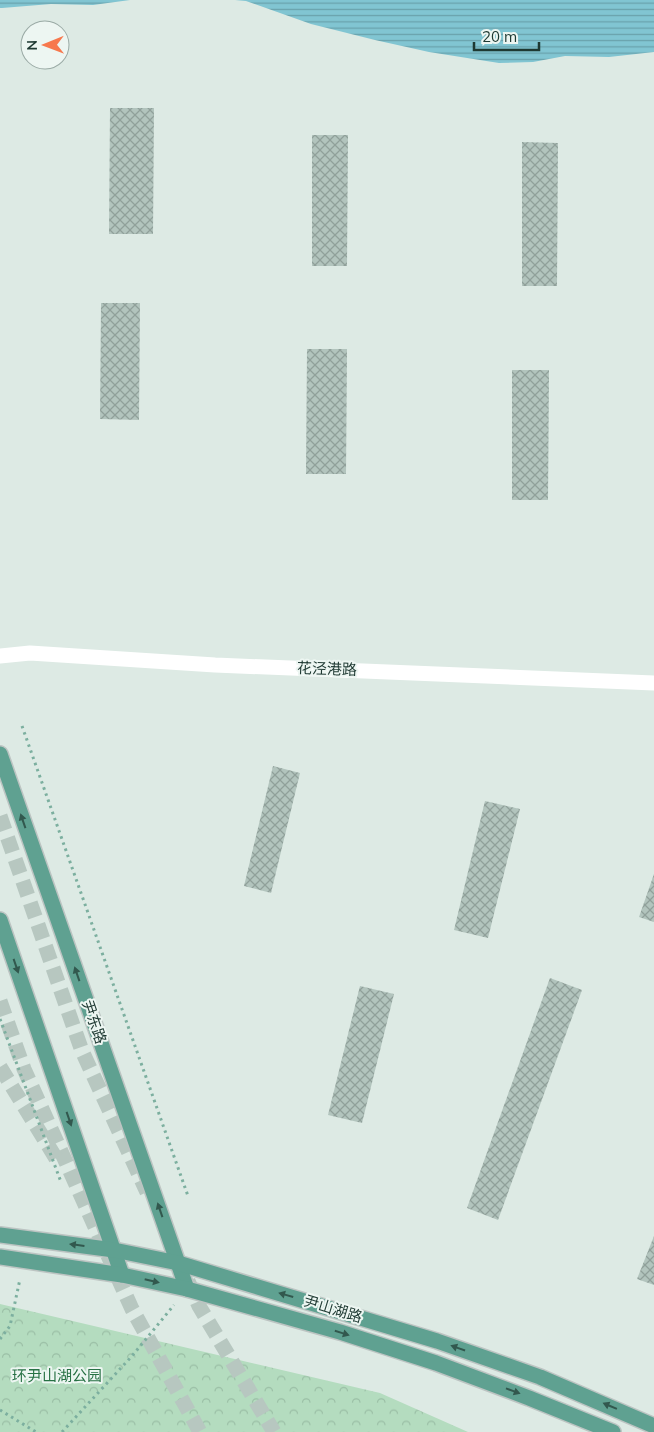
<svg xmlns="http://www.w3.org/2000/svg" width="654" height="1432" font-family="Mulish,'Noto Sans SC',sans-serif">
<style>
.forest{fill:url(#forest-crowns)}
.water{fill:url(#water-rules)}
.building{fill:url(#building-cross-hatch)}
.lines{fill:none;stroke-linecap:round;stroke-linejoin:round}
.highway-tunnel{stroke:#b7c7c0;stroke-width:15;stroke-dasharray:15 8;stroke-linecap:butt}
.major-casing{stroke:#bcc4c2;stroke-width:18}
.path{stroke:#7caf9f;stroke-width:3;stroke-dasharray:2.5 4;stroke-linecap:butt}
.minor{stroke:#fff;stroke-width:15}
.major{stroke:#5fa191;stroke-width:15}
.oneway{fill:#32584e}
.labels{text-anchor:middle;stroke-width:4;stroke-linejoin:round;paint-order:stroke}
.street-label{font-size:15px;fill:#1e3932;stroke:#edf6f2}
.park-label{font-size:15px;fill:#277144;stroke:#edf6f2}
</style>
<defs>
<pattern id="forest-crowns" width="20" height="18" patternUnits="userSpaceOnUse" patternTransform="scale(1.25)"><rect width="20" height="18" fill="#b4dcbf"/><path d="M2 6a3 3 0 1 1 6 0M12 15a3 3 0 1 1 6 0" fill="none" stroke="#9abea5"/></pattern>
<pattern id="water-rules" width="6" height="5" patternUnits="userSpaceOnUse" patternTransform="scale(1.25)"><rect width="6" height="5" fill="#81c5d2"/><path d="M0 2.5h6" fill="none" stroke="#69a1ab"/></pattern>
<pattern id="building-cross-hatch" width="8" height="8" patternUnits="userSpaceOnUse" patternTransform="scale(1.25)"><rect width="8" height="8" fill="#b2c4bd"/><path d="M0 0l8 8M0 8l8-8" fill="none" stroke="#90a09a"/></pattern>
</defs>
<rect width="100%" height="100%" fill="#ddeae4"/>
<path class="forest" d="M0 1304 380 1393 468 1432H0Z"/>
<g class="water">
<path d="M0 0H130L93 5 51 4 2 8H0Z"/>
<path d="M235 0H654V52L609 57 565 56 533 62 499 63 429 52 375 40 311 24 246 1Z"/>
</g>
<g class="building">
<path d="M110 108H154L153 234H109Z"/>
<path d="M312 135H348L347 266H312Z"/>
<path d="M522 142 558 143 557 286H522Z"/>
<path d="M101 303H140L139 420 100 419Z"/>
<path d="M307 349H347L346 474H306Z"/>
<path d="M512 370H549L548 500H512Z"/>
<path d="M273 766 300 773 271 893 244 886Z"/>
<path d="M485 801 520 809 488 938 454 930Z"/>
<path d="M654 874V922L639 917Z"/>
<path d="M550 978 582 990 498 1220 467 1208Z"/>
<path d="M360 986 394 994 362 1123 328 1115Z"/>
<path d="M654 1236V1285L637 1279Z"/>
</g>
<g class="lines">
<g class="highway-tunnel">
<path d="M0 816 82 1051 147 1192"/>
<path d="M0 1001 24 1069 132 1309 200 1432"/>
<path d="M0 1067 57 1160"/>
<path d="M188 1281 199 1306 274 1432"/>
</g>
<defs>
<g id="major">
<path d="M0 754 187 1289"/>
<path d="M0 920 122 1275"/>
<path d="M0 1235 114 1250 178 1263 437 1341 540 1377 654 1426"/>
<path d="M0 1257 122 1275 187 1289 340 1332 436 1363 529 1398 613 1432"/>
</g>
</defs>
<use href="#major" class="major-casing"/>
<g class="path">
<path d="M22 726 188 1196"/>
<path d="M0 1019 61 1182"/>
<path d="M0 1339 10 1326 20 1279"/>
<path d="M0 1410 36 1432"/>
<path d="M62 1432 132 1356 174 1305"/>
</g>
<path class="minor" d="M0 656 30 653 215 665 654 683"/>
<use href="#major" class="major"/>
</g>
<defs><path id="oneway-solid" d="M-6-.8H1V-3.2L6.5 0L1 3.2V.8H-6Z" transform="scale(1.25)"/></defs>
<g class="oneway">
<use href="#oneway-solid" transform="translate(23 821) rotate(-109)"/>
<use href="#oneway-solid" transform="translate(16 966) rotate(71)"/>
<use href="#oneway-solid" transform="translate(77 974) rotate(-109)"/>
<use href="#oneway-solid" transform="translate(69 1119) rotate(71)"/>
<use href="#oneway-solid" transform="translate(160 1210) rotate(-109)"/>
<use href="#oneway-solid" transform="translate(77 1245) rotate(-173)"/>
<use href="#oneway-solid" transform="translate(152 1281) rotate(13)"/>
<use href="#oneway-solid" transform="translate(286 1295) rotate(-164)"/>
<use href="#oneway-solid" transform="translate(342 1333) rotate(17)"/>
<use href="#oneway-solid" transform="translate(458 1348) rotate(-161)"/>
<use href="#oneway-solid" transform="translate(513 1391) rotate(20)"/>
<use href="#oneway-solid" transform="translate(610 1406) rotate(-157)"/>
</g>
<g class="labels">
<g class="street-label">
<text transform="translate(327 669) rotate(2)" y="5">花泾港路</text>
<text transform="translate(94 1022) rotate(71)" y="5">尹东路</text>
<text transform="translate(333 1309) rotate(17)" y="5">尹山湖路</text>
</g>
<g class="park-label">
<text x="57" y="1381">环尹山湖公园</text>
</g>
</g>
<g transform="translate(45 45) rotate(269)"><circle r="24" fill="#edf6f2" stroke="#9aaaa5"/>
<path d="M0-4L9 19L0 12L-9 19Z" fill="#f7784d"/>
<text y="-8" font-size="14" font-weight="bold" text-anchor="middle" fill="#1e3932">N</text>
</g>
<path d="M474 42v8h65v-8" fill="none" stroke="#1e3932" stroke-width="2.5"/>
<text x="482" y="42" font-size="15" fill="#1e3932" stroke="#edf6f2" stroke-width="4" paint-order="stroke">20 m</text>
</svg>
